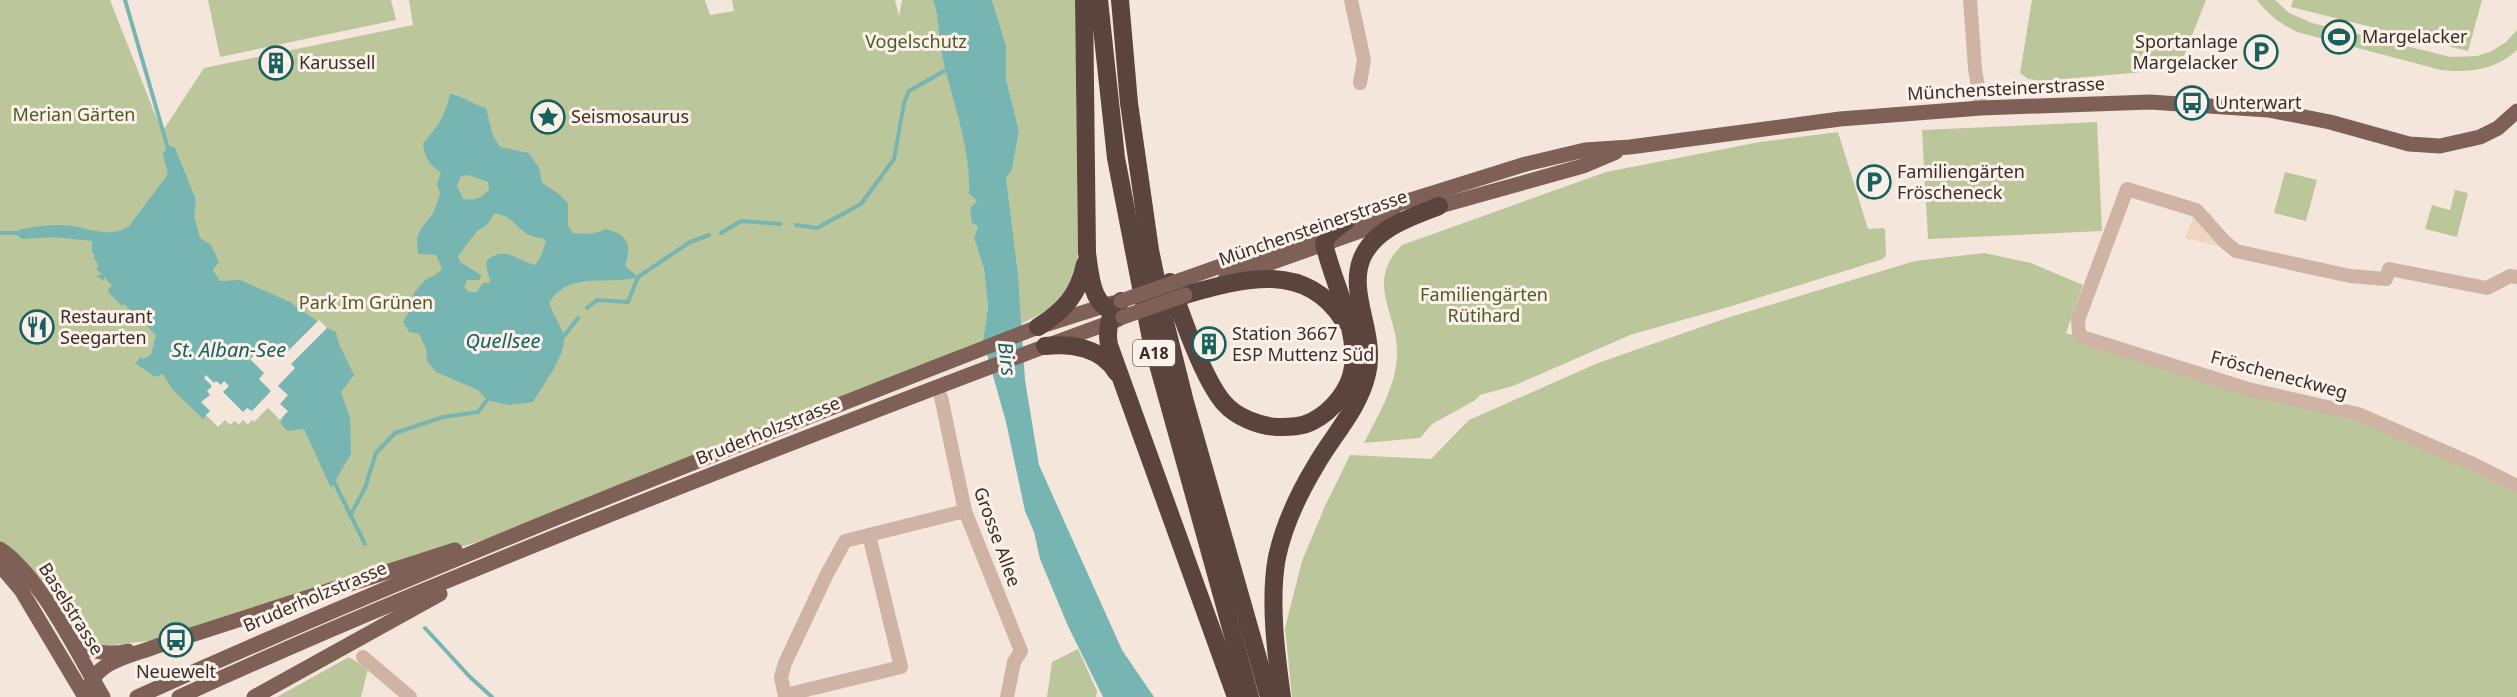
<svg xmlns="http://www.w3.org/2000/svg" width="2517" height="697" font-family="'Noto Sans',sans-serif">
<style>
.green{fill:#bbc69a}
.plaza{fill:#efd6c1}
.water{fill:#77b5b2;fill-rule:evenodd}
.pier{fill:#f5e6dc}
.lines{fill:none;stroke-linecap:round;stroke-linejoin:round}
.stream{stroke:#77b5b2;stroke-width:4}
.minor{stroke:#cfb4a6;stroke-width:14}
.major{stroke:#7e6057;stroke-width:15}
.highway{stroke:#5c443e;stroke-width:18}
.major-bridge{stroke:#7e6057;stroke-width:15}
.labels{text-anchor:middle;stroke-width:6;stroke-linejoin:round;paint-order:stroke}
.shield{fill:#fcf1e9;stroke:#746762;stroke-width:1.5}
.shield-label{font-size:16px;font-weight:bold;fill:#3a2c28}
.poi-label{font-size:18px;fill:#3a2c28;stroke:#fcf1e9;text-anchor:start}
.park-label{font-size:18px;fill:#4e5b28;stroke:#fcf1e9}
.street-label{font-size:18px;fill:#3a2c28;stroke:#fcf1e9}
.water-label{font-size:20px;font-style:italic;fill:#18615e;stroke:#fcf1e9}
</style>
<rect width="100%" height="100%" fill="#f5e6dc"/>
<g class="green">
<path d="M0 0H110L162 132 204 68 413 25 409 0H705L710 15 734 11 732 0H895L899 16 902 0H933L965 141 970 178 969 194 977 201 978 226 974 238 984 269 988 308 983 340 543 522 157 640 103 646 88 642 69 625 26 561 0 541Z"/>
<path d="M208 0H391L396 20 220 57Z"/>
<path d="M992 0H1075L1078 254C1071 298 1060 305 1021 324L1006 178 1012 170 1019 131 1006 79V46Z"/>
<path d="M2032 0H2206L2180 66 2176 69 2042 81 2028 79 2020 73Z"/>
<path d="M2257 0H2275L2289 13 2312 23 2451 57 2477 56 2492 51 2506 42 2517 30V50C2496 70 2469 73 2441 70L2297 32C2281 24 2268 15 2257 0Z"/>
<path d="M2293 0H2482L2468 51 2291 7Z"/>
<path d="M2097 122 2102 231 1928 239 1922 130Z"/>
<path d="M1838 132 1868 229 1883 228 1885 230 1886 255 1883 259 1732 306 1630 335 1513 386 1480 395 1474 401 1432 424 1420 438 1364 443C1378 415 1397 385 1397 353 1398 313 1364 283 1402 245L1606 172 1760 142Z"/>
<path d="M2285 172 2317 180 2306 221 2274 213Z"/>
<path d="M2455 190 2468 193 2457 237 2425 229 2432 205 2450 210Z"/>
<path d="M1984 253 2031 263 2083 285 2066 333 2251 394 2356 420 2517 485V697H1292L1285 628 1302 561 1325 506 1350 455 1431 459 1469 420 1598 363 1727 318 1915 261Z"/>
<path d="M1078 649 1097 691 1096 697H1047L1052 662Z"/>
<path d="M349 657 368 669 361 697H277Z"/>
</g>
<path class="plaza" d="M2196 210 2211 213 2225 248 2185 238Z"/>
<g class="water">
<path d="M933 0H992L1006 46V79L1019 131 1012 170 1006 178 1018 276 1025 380 1039 465 1122 650 1154 697H1103L1068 626 1040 559 1034 532 1025 511 1006 422 983 340 988 308 984 269 974 238 978 226 972 223 970 208 977 201 969 194C971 147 953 104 943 59 939 40 939 19 933 0Z"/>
<path d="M450 94C464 96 473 105 486 108L493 136 500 147 529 153 539 168 542 183 559 194 568 203V226L573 233C584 234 595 235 605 229 628 234 632 244 625 266L638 277C607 286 569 270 549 303 553 314 559 323 563 333 570 351 542 386 533 402L508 405 487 400 478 390 436 372 427 361 426 349 419 334 409 332 403 322 412 307 414 293 425 280 435 275 442 269 436 255 418 254C415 229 421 231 433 213 436 207 438 200 440 194L437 184 441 173C430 165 424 157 423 143 438 128 445 115 450 94ZM468 175 488 182 489 189C481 199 475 201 463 199L457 186 461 176ZM494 214C515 213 517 237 543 238L546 242 540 258 535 265C517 261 506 245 487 260 485 269 490 275 490 283H483L477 292H469L464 287 467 280H480L481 275 460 262 458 256 477 231 488 224Z"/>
<path d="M167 145 175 148 196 200 194 216 200 238 211 245 219 262 213 270 220 281 240 280 290 302 327 328 336 332 339 344 354 375 341 392 350 418 351 454 331 488 304 429 288 431 280 423 284 418 280 420 268 408 254 422 252 420 248 425 243 420 239 425 235 421 230 425 225 420 218 427 206 415 203 419 172 389 163 374 155 377 135 363 141 357 143 359 151 355 156 335 124 304 122 306 109 293 108 289 112 286 104 277V281L96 276 102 274 96 269 99 266 94 258 95 256 92 252V241L54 237 22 239 17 235 18 230C32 227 46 225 60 225 83 224 107 241 129 226L168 174 163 154Z"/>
</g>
<path class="pier" d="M319 320 327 328 291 364 295 368 278 386 288 395 280 404 288 411 280 420 268 408 254 422 252 420 248 425 243 420 239 425 235 421 230 425 225 420 218 427 206 415 210 411 201 402 210 395 207 391 212 386 204 378 206 375 214 383 216 381 221 385 224 381 229 386 223 392 243 412 247 408 252 411 271 391 259 379 264 373 250 359 259 350 267 358 275 349 283 356Z"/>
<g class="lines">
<g class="stream">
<path d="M125 0 167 145"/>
<path d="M796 225 817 228 861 204 894 159 904 103 909 91 946 70"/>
<path d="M0 233H17"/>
<path d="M721 233 741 221 780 224"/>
<path d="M587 308 597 300 628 302 638 277 690 242 709 235"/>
<path d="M564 336 578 318"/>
<path d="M334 482 365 544"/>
<path d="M350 516 365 488 376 453 395 433 443 417 478 412 487 400"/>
<path d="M425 628 470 677 492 697"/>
</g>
<g class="minor">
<path d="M1351 0 1364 60 1360 83"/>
<path d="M1970 0 1975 68 1981 108"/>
<path d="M2517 277 2510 276 2487 288 2389 269 2386 279 2350 276 2236 251 2225 242 2196 210 2127 189 2078 320 2079 333 2082 337 2248 389 2358 414 2473 464 2517 486"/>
<path d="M941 397 965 511 1021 651 1014 662 1007 697"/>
<path d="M363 657 410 697"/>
<path d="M785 695 901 667 869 535"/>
<path d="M785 697 781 677 785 663 827 574 845 541 965 511"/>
</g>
<g class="major">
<path d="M1429 209 1583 166 1616 152"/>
<path d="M1225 279 1397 218"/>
<path d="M1181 280 1382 209 1526 164 1585 150 1630 147 1840 119 1981 108 2150 102 2268 110 2330 122 2409 144 2440 146 2480 137 2498 128 2517 111"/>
<path d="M0 549C39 574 79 656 103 697"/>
<path d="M0 565 21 590 85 697"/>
<path d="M70 637C87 652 105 656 128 651"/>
<path d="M88 697C89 661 130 657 157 646L455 550"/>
<path d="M137 697C433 564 735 445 1038 327L1113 303"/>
<path d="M179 697C336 625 496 560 657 496 809 436 962 376 1117 320"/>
<path d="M254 697 440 594"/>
</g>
<g class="highway">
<path d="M1084 0 1087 253C1091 281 1091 306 1121 316"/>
<path d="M1099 0 1116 158 1151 339 1250 697"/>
<path d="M1120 0 1129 103 1150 250 1164 318 1185 402 1269 697"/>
<path d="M1170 282C1181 314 1203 379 1224 403 1236 417 1259 426 1277 427 1290 427 1302 427 1313 421 1332 411 1350 390 1353 367 1358 327 1332 281 1324 243L1328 235 1346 221"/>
<path d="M1185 295C1242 279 1305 260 1343 320"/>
<path d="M1121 301C1109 314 1106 328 1109 345L1236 697"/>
<path d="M1038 327C1064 311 1079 294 1085 264"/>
<path d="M1045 346C1072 343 1102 348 1117 373"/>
<path d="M1282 697C1276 654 1269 600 1277 557 1284 525 1299 493 1316 465 1333 435 1359 409 1367 374 1377 334 1347 294 1362 258 1375 228 1411 217 1439 206"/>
</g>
<g class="major-bridge">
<path d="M1121 301 1181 280"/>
<path d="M1123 317 1185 295"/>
</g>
</g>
<defs>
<symbol id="stadium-ring" viewBox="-11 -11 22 22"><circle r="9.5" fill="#fcf1e9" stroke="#18615e" stroke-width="1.5"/><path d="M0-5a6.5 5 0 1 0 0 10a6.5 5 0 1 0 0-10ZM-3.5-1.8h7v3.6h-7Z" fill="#18615e"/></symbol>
<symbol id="parking-ring" viewBox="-11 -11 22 22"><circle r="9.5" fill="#fcf1e9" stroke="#18615e" stroke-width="1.5"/><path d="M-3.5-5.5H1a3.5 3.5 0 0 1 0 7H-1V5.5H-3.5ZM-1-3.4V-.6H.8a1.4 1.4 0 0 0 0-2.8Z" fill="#18615e"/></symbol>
<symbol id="building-ring" viewBox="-11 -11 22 22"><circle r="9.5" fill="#fcf1e9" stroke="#18615e" stroke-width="1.5"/><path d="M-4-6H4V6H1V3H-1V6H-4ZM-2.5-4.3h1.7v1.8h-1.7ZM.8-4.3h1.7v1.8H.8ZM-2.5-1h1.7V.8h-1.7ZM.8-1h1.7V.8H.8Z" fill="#18615e"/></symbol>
<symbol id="bus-ring" viewBox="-11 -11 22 22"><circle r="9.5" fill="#fcf1e9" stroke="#18615e" stroke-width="1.5"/><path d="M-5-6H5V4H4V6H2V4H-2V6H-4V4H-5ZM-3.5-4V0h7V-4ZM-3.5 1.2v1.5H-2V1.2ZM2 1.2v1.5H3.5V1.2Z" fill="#18615e"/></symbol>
<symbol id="sight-ring" viewBox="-11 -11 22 22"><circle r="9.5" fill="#fcf1e9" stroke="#18615e" stroke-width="1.5"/><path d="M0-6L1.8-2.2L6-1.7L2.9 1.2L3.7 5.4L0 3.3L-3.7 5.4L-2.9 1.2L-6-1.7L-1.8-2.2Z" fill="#18615e"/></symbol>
<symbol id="restaurant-ring" viewBox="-11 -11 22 22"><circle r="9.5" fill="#fcf1e9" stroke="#18615e" stroke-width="1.5"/><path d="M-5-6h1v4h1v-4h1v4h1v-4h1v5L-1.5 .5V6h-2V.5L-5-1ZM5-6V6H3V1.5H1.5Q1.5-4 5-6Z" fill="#18615e"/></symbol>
</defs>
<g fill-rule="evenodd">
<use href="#stadium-ring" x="2320" y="18" width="38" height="38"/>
<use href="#parking-ring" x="2242" y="33" width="38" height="38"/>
<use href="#building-ring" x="257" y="44" width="38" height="38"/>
<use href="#bus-ring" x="2173" y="84" width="38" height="38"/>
<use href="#sight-ring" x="529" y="98" width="38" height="38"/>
<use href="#parking-ring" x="1855" y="163" width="38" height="38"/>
<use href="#restaurant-ring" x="18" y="308" width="38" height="38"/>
<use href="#building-ring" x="1190" y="325" width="38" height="38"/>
<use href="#bus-ring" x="157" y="621" width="38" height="38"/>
</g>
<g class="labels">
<rect class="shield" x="1133" y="340" width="42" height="26" rx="4.5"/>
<g class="shield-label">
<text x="1154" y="359">A18</text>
</g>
<g class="poi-label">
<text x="2362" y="43">Margelacker</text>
<text x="2238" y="48" text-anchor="end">Sportanlage<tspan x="2238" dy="21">Margelacker</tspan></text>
<text x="299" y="69">Karussell</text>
<text x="2215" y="109">Unterwart</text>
<text x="571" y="123">Seismosaurus</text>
<text x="1897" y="178">Familiengärten<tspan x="1897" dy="21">Fröscheneck</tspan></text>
<text x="60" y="323">Restaurant<tspan x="60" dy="21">Seegarten</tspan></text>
<text x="1232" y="340">Station 3667<tspan x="1232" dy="21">ESP Muttenz Süd</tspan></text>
<text x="176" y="678" text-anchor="middle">Neuewelt</text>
</g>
<g class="park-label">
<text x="916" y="48">Vogelschutz</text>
<text x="74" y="121">Merian Gärten</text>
<text x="1484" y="301">Familiengärten<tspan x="1484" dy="21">Rütihard</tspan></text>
<text x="366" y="309">Park Im Grünen</text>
</g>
<g class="street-label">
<text transform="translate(2006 89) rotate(-3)" y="6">Münchensteinerstrasse</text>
<text transform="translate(1313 228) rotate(-19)" y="6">Münchensteinerstrasse</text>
<text transform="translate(2279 375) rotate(15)" y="6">Fröscheneckweg</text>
<text transform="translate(768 431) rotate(-22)" y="6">Bruderholzstrasse</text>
<text transform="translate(997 537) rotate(70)" y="6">Grosse Allee</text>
<text transform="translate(315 597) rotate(-23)" y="6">Bruderholzstrasse</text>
<text transform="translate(71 609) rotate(58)" y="6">Baselstrasse</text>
</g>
<g class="water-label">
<text x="503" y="348">Quellsee</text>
<text x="229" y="357">St. Alban-See</text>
<text transform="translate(1007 359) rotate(83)" y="7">Birs</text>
</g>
</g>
</svg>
